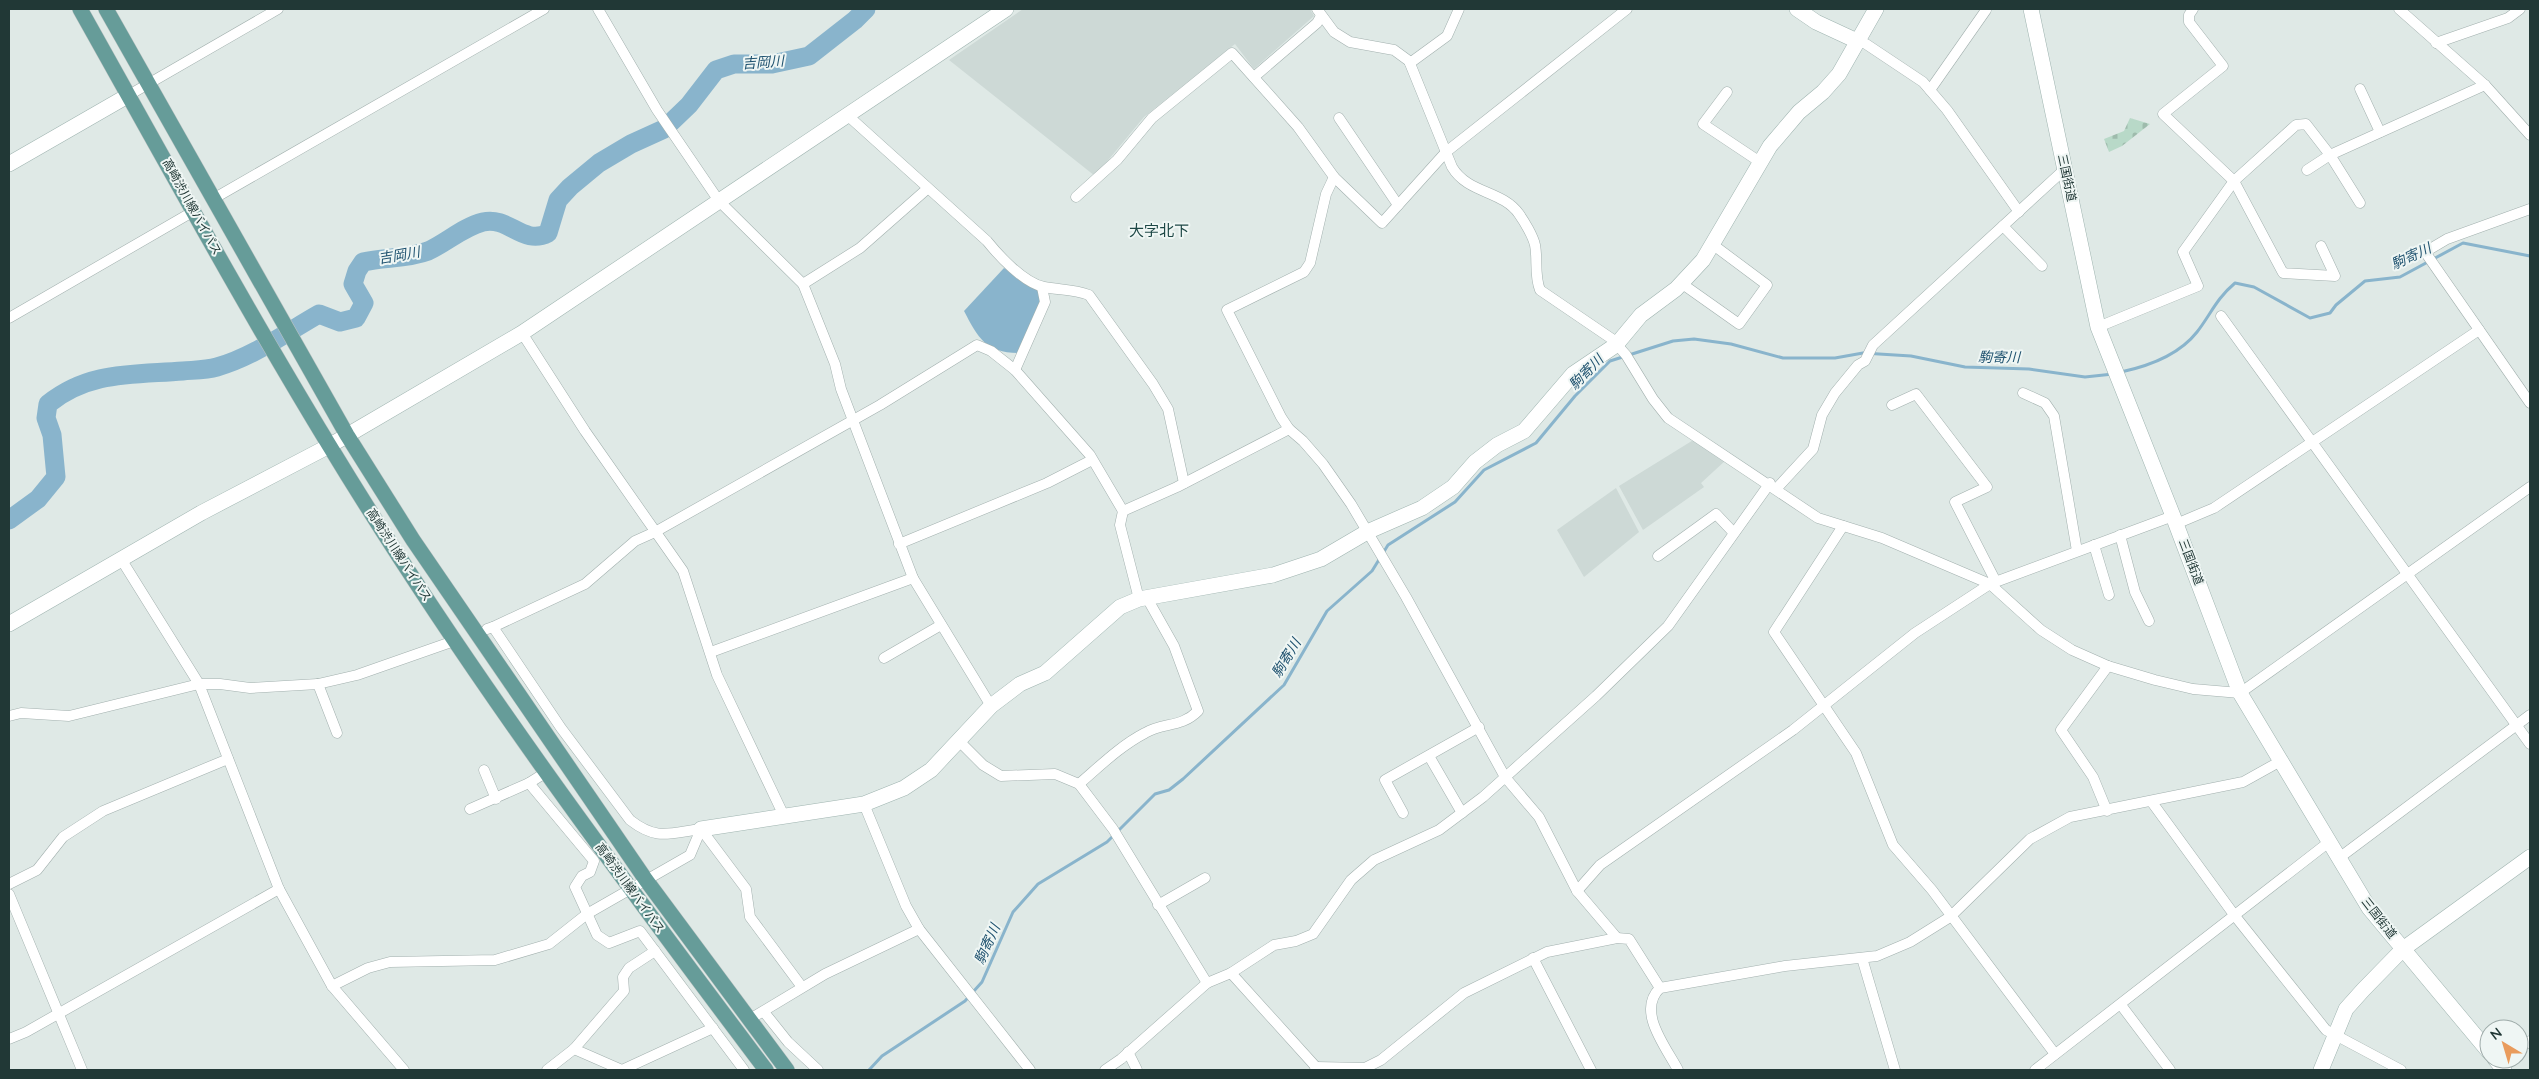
<svg xmlns="http://www.w3.org/2000/svg" width="2539" height="1079" font-family="Quicksand,'Noto Sans JP',sans-serif">
<style>
.built{fill:#cdd9d6}
.cemetery{fill:url(#cemetery-stones)}
.water{fill:#89b4cc}
.lines{fill:none;stroke-linecap:round;stroke-linejoin:round}
.stream{stroke:#89b4cc;stroke-width:3}
.river{stroke:#89b4cc;stroke-width:19}
.street-casing{stroke:#a2b0ae;stroke-width:11}
.secondary-casing{stroke:#9fb4b0;stroke-width:16}
.primary-casing{stroke:#bcc3c3;stroke-width:16}
.street{stroke:#fff;stroke-width:10}
.secondary{stroke:#fff;stroke-width:15}
.primary{stroke:#669c99;stroke-width:15}
.labels{text-anchor:middle;stroke-width:4;stroke-linejoin:round;paint-order:stroke}
.street-label{font-size:12px;fill:#213836;stroke:#eff6f4}
.water-label{font-size:14px;font-style:italic;fill:#1f526f;stroke:#eff6f4}
.quarter-label{font-size:15px;fill:#1e4846;stroke:#eff6f4}
</style>
<defs>
<pattern id="cemetery-stones" width="16" height="16" patternUnits="userSpaceOnUse" patternTransform="scale(1.25)"><rect width="16" height="16" fill="#b8d9c8"/><path d="M2 7V4a2 2 0 0 1 4 0v3zM10 15v-3a2 2 0 0 1 4 0v3z" fill="#9ebbac"/></pattern>
</defs>
<rect width="100%" height="100%" fill="#dfe9e6"/>
<g class="built">
<path d="M1023 9H1310L1314 16 1254 69 1235 44 1144 117 1095 176 949 60Z"/>
<path d="M1695 439 1726 460 1701 483 1704 487 1643 530 1619 486Z"/>
<path d="M1616 488 1639 532 1584 577 1557 530Z"/>
</g>
<path class="cemetery" d="M2130 118 2150 124 2122 146 2109 152 2104 139 2124 131Z"/>
<path class="water" d="M1004 268 1041 291 1042 302 1019 353C986 353 978 338 964 311Z"/>
<g class="lines">
<g class="stream">
<path d="M2121 372C2149 366 2179 355 2197 332 2211 314 2216 299 2235 283L2254 287 2310 318 2330 313 2336 305 2365 281 2400 277 2463 243 2530 256"/>
<path d="M869 1070 882 1056 965 1001 982 982 1013 912 1038 884 1107 842 1155 794 1169 790 1183 779 1284 685 1327 611 1372 571 1388 545 1455 502 1484 470 1536 443 1575 396 1610 361 1673 341 1694 339 1731 344 1783 358H1835L1863 353 1911 356 1965 367 2029 369 2085 377 2113 374"/>
</g>
<path class="river" d="M9 520 38 499 56 477 52 435 46 418 48 404C89 371 132 375 183 371 194 370 206 370 217 367 253 357 287 332 319 314L340 322 356 318 364 303 353 284 357 271 363 262C384 257 407 259 428 251 446 243 463 227 483 222 509 216 523 246 548 233L558 200 570 187 599 163 631 144 664 129 689 105 716 70 734 64H772L809 56 855 20 866 9"/>
<defs>
<g id="street">
<path d="M598 9 657 110 719 201 803 284 835 364 841 389 913 578 991 706"/>
<path d="M1317 9 1334 32 1350 42 1394 50 1409 61 1452 167C1468 194 1502 190 1519 214 1524 221 1533 236 1535 245 1538 260 1534 275 1540 290L1612 339 1626 355 1653 399 1668 418 1818 518 1882 538 1990 584 2041 630 2072 650 2108 666 2155 680 2193 689 2240 693 2530 487"/>
<path d="M2193 9 2189 15V22L2223 66 2163 114 2234 181 2283 273 2335 276 2321 246"/>
<path d="M2399 9 2485 85 2530 135"/>
<path d="M1857 41 1866 44 1923 82 1947 110 2019 212"/>
<path d="M2436 43 2508 18 2520 9"/>
<path d="M1410 63 1447 36 1459 9"/>
<path d="M1254 77 1317 23 1321 16"/>
<path d="M2360 89 2380 132"/>
<path d="M1930 90 1986 10"/>
<path d="M1727 92 1703 124 1760 162"/>
<path d="M129 95 278 9"/>
<path d="M846 114 987 241C999 256 1024 283 1044 287 1059 290 1074 289 1089 295L1153 384 1168 409 1184 483"/>
<path d="M1339 118 1398 205"/>
<path d="M2307 170 2330 155 2360 203"/>
<path d="M1334 177 1326 194 1310 263 1304 272 1227 310 1281 417 1289 429 1303 441 1323 464 1351 504 1406 597 1505 777 1539 817 1577 891 1617 938"/>
<path d="M1076 197 1117 160 1152 118 1232 53 1298 127 1334 177 1382 223 1446 152 1627 9"/>
<path d="M213 199 544 9"/>
<path d="M2530 209 2447 239 2425 252 2530 403"/>
<path d="M2003 226 2042 266"/>
<path d="M1681 283 1739 324 1767 285 1712 244"/>
<path d="M803 284 860 248 927 189"/>
<path d="M2221 316 2530 744"/>
<path d="M9 318 194 211"/>
<path d="M2098 327 2198 286 2183 252 2234 181 2296 125 2306 124 2330 155 2485 85"/>
<path d="M522 333 585 431 683 571 717 675 784 816"/>
<path d="M1015 370 1045 302 1042 287"/>
<path d="M2023 393 2045 403 2054 416 2077 551"/>
<path d="M1892 405 1916 394 1987 487 1955 502 1994 578 1990 584"/>
<path d="M1777 488 1813 449 1822 415 1835 393 1858 365 1865 361 1873 345 2065 169"/>
<path d="M1123 511 1120 525 1139 599"/>
<path d="M2176 524 2214 508 2479 330"/>
<path d="M1843 526 1774 632 1856 753 1893 845 1932 890 2055 1054"/>
<path d="M2120 535 2135 592 2149 621"/>
<path d="M899 544 1047 483 1092 460"/>
<path d="M2094 545 2109 595"/>
<path d="M1658 556 1716 514 1733 532"/>
<path d="M121 559 199 684 279 889 332 986 404 1070"/>
<path d="M493 627 585 584 635 541 655 532 880 405 977 345 991 351 1015 370 1090 455 1123 511 1177 487 1289 429"/>
<path d="M487 629 493 627 561 728 630 820C657 841 669 833 701 829"/>
<path d="M711 652 913 578"/>
<path d="M884 658 941 625"/>
<path d="M318 684 337 733"/>
<path d="M9 716 21 713 69 716 199 684H220L250 688 318 684 357 675 454 641"/>
<path d="M958 740 983 765 1001 776 1055 774 1079 784 1113 829 1207 983"/>
<path d="M1429 756 1462 813"/>
<path d="M484 770 496 799"/>
<path d="M545 773 529 783 594 861 590 872 582 876 575 887 597 935 609 943 640 931 744 1070"/>
<path d="M1079 784C1100 766 1120 746 1145 733 1164 722 1181 728 1198 711L1174 646 1147 598"/>
<path d="M2151 801 2235 916 2326 1030 2401 1070"/>
<path d="M864 804 906 906 919 929 1030 1070"/>
<path d="M470 809 529 783"/>
<path d="M2107 811 2093 777 2061 730 2108 666"/>
<path d="M1403 813 1385 780 1479 727"/>
<path d="M701 829 746 889 750 917 802 987"/>
<path d="M2339 858 2530 715"/>
<path d="M9 884 37 870 63 837 103 811 228 759"/>
<path d="M1577 891 1600 865 1793 730 1915 633 1990 584 2173 516"/>
<path d="M9 894 82 1070"/>
<path d="M1158 905 1205 878"/>
<path d="M1533 958 1591 1070"/>
<path d="M1862 958 1895 1070"/>
<path d="M1231 973 1316 1067"/>
<path d="M332 986 368 968 390 962 495 960 549 944 587 914 690 855 701 829"/>
<path d="M2121 1005 2170 1070"/>
<path d="M764 1012 788 1042 818 1070"/>
<path d="M750 1019 825 974 919 929"/>
<path d="M9 1039 26 1032 279 889"/>
<path d="M2519 1048 2530 1041"/>
<path d="M574 1049 622 1070 713 1028"/>
<path d="M1128 1052 1137 1070"/>
<path d="M547 1070 574 1049 624 991 623 977 629 968 655 951"/>
<path d="M1105 1070 1121 1059 1207 983 1231 973 1274 945 1296 941 1313 934 1351 880 1374 860 1439 830 1483 797 1596 696 1668 626 1770 483"/>
<path d="M1315 1070 1316 1067 1365 1068 1381 1060 1464 993 1547 952 1617 938 1629 939 1660 988"/>
<path d="M1678 1070C1666 1047 1636 1011 1660 988L1785 966 1877 956 1910 942 1950 917 2030 839 2070 817 2243 782 2279 762"/>
<path d="M2035 1070 2329 842"/>
</g>
<g id="secondary">
<path d="M1797 9 1816 22 1857 41"/>
<path d="M2031 9 2098 327 2173 516 2240 693 2369 908 2489 1052"/>
<path d="M9 164 129 95"/>
<path d="M9 624 201 513 329 446 522 333 1006 9"/>
<path d="M701 829 864 804 904 788 931 770 991 706 1020 684 1045 673 1120 607 1139 599 1273 575 1321 559 1367 532 1422 508 1453 487 1475 462 1497 445 1524 431 1573 374 1616 345 1641 315 1676 289 1703 260 1770 146 1799 112 1823 92 1839 74 1876 9"/>
<path d="M2495 1059 2504 1070"/>
<path d="M2321 1070 2346 1009 2363 990 2403 949 2530 857"/>
</g>
<g id="primary">
<path d="M80 9C162 155 242 302 329 445 461 663 613 867 766 1070"/>
<path d="M106 9 347 435 413 540 646 880 787 1070"/>
</g>
</defs>
<use href="#street" class="street-casing"/>
<use href="#secondary" class="secondary-casing"/>
<use href="#primary" class="primary-casing"/>
<use href="#street" class="street"/>
<use href="#secondary" class="secondary"/>
<use href="#primary" class="primary"/>
</g>
<g class="labels">
<g class="street-label">
<text transform="translate(2067 178) rotate(78)" y="4">三国街道</text>
<text transform="translate(192 207) rotate(61)" y="4">高崎渋川線バイパス</text>
<text transform="translate(399 555) rotate(57)" y="4">高崎渋川線バイパス</text>
<text transform="translate(2191 562) rotate(69)" y="4">三国街道</text>
<text transform="translate(630 888) rotate(54)" y="4">高崎渋川線バイパス</text>
<text transform="translate(2379 918) rotate(52)" y="4">三国街道</text>
</g>
<g class="water-label">
<text transform="translate(763 62) rotate(-4)" y="5">吉岡川</text>
<text transform="translate(399 255) rotate(-10)" y="5">吉岡川</text>
<text transform="translate(2411 256) rotate(-25)" y="5">駒寄川</text>
<text transform="translate(1999 357) rotate(1)" y="5">駒寄川</text>
<text transform="translate(1586 372) rotate(-46)" y="5">駒寄川</text>
<text transform="translate(1286 658) rotate(-59)" y="5">駒寄川</text>
<text transform="translate(987 944) rotate(-66)" y="5">駒寄川</text>
</g>
<g class="quarter-label">
<text x="1159" y="236">大字北下</text>
</g>
</g>
<rect width="2539" height="1079" fill="none" stroke="#213836" stroke-width="20"/>
<g transform="translate(2504 1044) rotate(322)"><circle r="24" fill="#eff6f4" stroke="#9daaa8"/>
<path d="M0-4L9 19L0 12L-9 19Z" fill="#e99b5c"/>
<text y="-8" font-size="14" font-weight="bold" text-anchor="middle" fill="#213836">N</text>
</g>
</svg>
